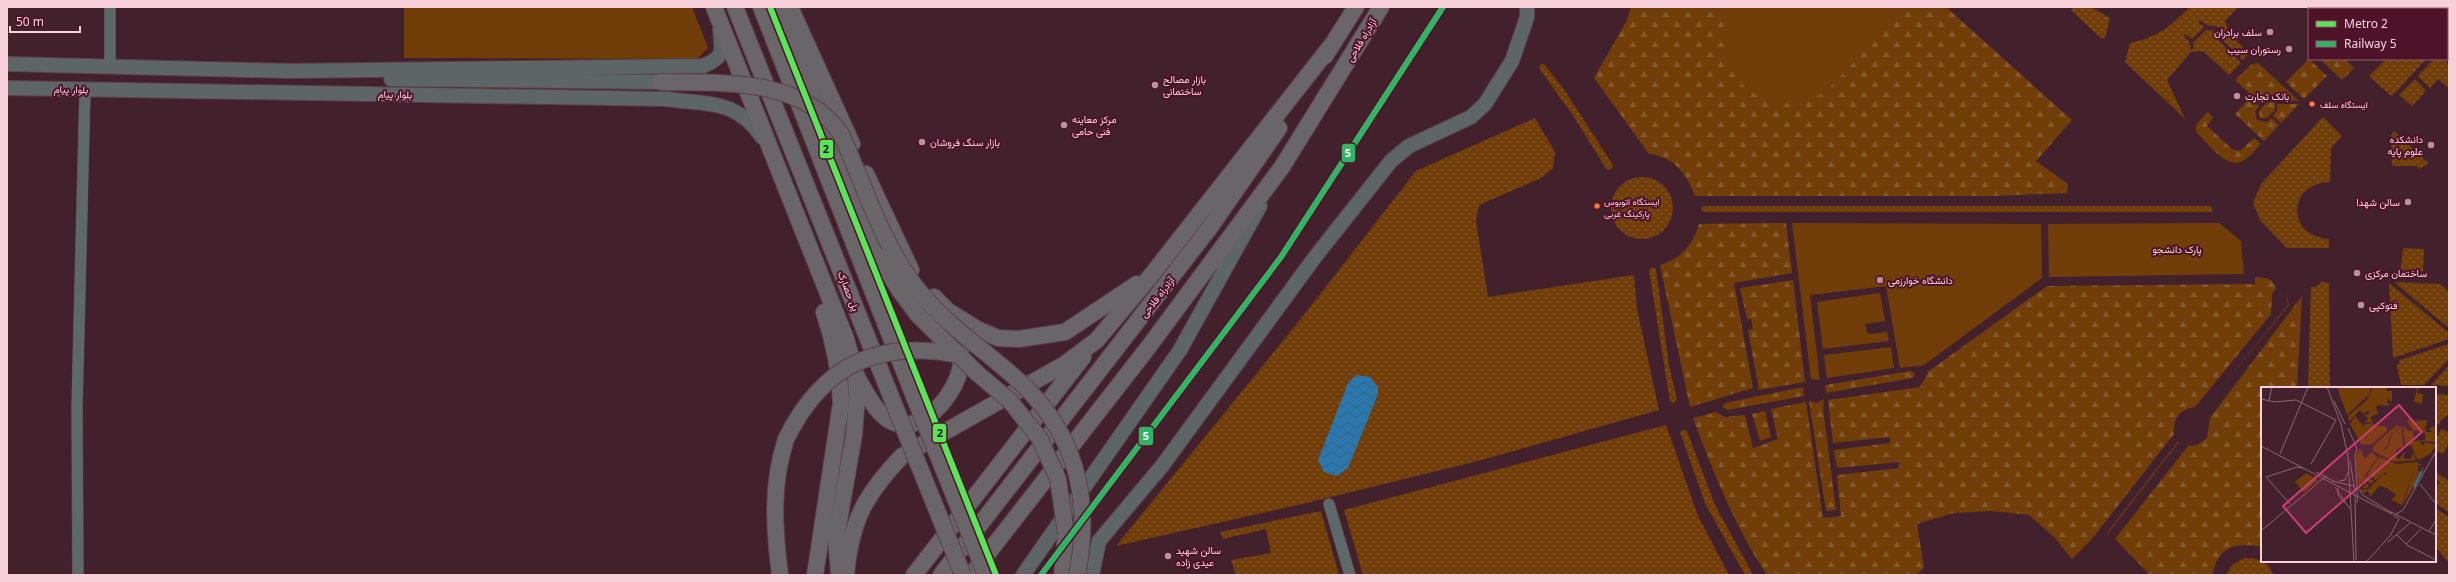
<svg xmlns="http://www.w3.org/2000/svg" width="2456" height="582" font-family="'Noto Sans',Vazirmatn,sans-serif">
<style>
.grass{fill:url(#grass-dots)}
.forest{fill:url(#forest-firs)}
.green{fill:#713e09}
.water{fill:url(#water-waves)}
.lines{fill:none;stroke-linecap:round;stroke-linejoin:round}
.minor-casing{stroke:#5d4049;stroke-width:12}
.major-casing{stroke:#5d4049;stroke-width:16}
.highway-casing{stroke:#5d4049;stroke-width:18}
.minor{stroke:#5c6968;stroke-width:11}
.major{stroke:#5e6567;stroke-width:14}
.highway{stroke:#6a6568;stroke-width:16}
.highway-bridge-casing{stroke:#5d4049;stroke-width:18;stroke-linecap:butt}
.highway-bridge{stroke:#6a6568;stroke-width:16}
.rail-1-casing{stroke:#4f1329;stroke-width:9}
.rail-1{stroke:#33b366;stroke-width:6}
.metro-1-casing{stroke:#4f1329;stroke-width:9}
.metro-1{stroke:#58e558;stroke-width:6}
.poi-dot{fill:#b8939d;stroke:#4f1329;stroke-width:1.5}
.bus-dot{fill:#f5763a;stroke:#4f1329;stroke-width:1.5}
.labels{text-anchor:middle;stroke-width:4;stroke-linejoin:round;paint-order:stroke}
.bus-label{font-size:9px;fill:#f8d0da;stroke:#4f1329;text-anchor:start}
.poi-label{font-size:10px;fill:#f8d0da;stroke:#4f1329;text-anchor:start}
.street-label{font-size:10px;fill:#f8d0da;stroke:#4f1329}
.park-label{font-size:10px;fill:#f6dfcc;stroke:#4f1329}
.inset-river{fill:none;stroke:#2b77ab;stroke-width:2}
.inset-road{fill:none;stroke:#8b6772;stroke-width:1}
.view{fill:#cd3d74;fill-opacity:0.15;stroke:#cd3d74;stroke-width:2}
.inset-edge{fill:none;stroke:#f8d0da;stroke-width:2}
.line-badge{stroke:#4f1329;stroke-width:1.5}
.badge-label{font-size:11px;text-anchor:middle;font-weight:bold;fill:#fff}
.pale-badge-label{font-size:11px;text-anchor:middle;font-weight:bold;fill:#111}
</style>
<defs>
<pattern id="grass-dots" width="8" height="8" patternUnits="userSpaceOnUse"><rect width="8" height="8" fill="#713e09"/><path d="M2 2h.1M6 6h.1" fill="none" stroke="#86592c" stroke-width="1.8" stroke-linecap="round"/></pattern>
<pattern id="forest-firs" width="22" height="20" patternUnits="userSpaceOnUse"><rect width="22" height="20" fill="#713e09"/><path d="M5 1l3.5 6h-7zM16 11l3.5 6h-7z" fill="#86592c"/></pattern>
<pattern id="water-waves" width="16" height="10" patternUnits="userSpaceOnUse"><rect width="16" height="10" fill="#2b77ab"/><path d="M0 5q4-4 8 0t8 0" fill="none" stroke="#376081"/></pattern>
</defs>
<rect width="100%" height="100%" fill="#42212c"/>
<g class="grass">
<path d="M2074 7H2091L2110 18 2105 38H2101L2071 10Z"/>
<path d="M2190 7H2238L2225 21 2229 33 2249 53 2243 60 2223 40 2219 27 2206 25 2200 20 2198 22 2204 27 2192 39 2185 34 2184 36 2189 41 2191 50 2194 49 2193 43 2206 30 2216 31 2219 41 2241 63 2229 75 2203 51 2191 52 2167 80 2185 119 2125 62 2130 43C2158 37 2170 27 2190 7Z"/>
<path d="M2386 59H2426L2393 95H2390L2369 76Z"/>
<path d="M2434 59H2443L2449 64V88L2438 79 2430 88 2418 76Z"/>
<path d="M1541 64H1544L1563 88 1613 165 1612 169 1607 170 1574 117 1539 68Z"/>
<path d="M2415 79 2426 91 2412 106 2399 95Z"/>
<path d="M2323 117 2342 136 2331 148 2330 182C2288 183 2285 236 2329 239V248H2287L2260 220 2253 203 2261 184Z"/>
<path d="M1535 118 1555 152 1553 168 1541 178 1479 205 1476 221 1488 297 1634 275 1637 309 1659 410 1478 461 1302 504 1116 546 1300 320 1416 171Z"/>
<path d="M2394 131 2429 164 2418 169 2417 166H2392L2391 135Z"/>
<circle cx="1642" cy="208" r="31"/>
<path d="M1703 206H2210L2213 209 2211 212H1703L1701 209Z"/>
<path d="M2403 248 2424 249 2423 271 2401 270Z"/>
<path d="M1652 267 1656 269 1669 366 1677 400 1673 403 1670 401 1649 270Z"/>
<path d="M2321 282 2329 283 2330 388H2308L2311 287H2316Z"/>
<path d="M2394 282 2440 284 2449 292V328Z"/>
<path d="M2389 283 2449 333V339L2393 358Z"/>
<path d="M2286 291 2289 305 2204 408 2288 305Z"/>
<path d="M2449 344V359L2424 385H2401L2397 367 2400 360Z"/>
<path d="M2449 365V386L2431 385Z"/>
<path d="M2435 394 2449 395V414L2441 420 2439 425 2435 423Z"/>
<path d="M1666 425 1698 516 1729 575H1363L1344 510Z"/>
<path d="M2441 429 2449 432V442L2443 454 2435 451V441Z"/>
<path d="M1683 430 1687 431 1715 505 1753 575H1745L1705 503 1680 432Z"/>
<path d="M2179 442 2108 533 2106 534 2177 443Z"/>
<path d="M2435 471 2449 481V512L2435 503V491L2440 482 2435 479Z"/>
<path d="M2435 508 2449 517V563L2435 546Z"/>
<path d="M1321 511 1339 575H1236L1231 560 1271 553 1266 529 1223 539 1220 532Z"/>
<path d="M2244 558C2258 558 2269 561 2273 575H2226L2232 565Z"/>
</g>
<g class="forest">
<path d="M1631 7H1946L2072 120 2036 161 2068 184 2067 193 1994 196H1695C1687 174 1673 156 1649 154L1594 78 1626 22Z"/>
<path d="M2309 59 2327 76 2304 99 2286 82Z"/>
<path d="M2320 59H2345L2354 68 2342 80Z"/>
<path d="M2258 63 2299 101 2265 100 2261 104 2235 80 2252 64Z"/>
<path d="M2250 98 2259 106 2255 111 2257 120 2267 122 2271 118 2279 125 2264 141 2235 114Z"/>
<path d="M2275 102V110L2267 118H2260L2259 111 2266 103Z"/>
<path d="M2277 104H2299L2281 123 2273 116 2277 111Z"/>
<path d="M2208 112 2213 117 2207 126 2232 149 2240 151 2254 138 2261 144C2256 149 2250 157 2243 161 2226 170 2207 142 2196 132V125Z"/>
<path d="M1786 223 1792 273 1734 283 1753 388 1690 407 1660 265C1682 258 1693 245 1699 224Z"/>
<path d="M2255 277C2265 278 2272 277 2276 288L2272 294 2271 314 2195 407C2180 409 2172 419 2174 434L2092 539 2072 559 2055 538 2029 515 1992 511 1954 513 1917 524 1924 568 1916 575H1767C1735 527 1713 472 1693 418L1716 412 1725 417 1745 415 1753 448 1778 439 1771 409 1806 402 1823 518 1841 516 1837 475 1899 468V462L1837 468 1834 450 1890 443V437L1833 443 1828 400 1920 387 1929 371 2047 286 2255 284Z"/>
<path d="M1793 280 1805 382 1759 390 1748 330 1753 329 1751 319H1747L1740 288Z"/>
<path d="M2302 296 2297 388H2262V547C2243 543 2225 543 2216 563 2215 567 2212 571 2213 575H2150L2115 539 2188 446 2197 445 2207 438 2210 418Z"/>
<path d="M1911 371 1915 374 1913 378 1826 393 1825 385Z"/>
<path d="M1803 387 1804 396 1727 410 1723 407 1725 403Z"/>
<path d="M1824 399 1823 408 1836 510 1826 511 1809 401 1817 403Z"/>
<path d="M1765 411 1771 437 1760 441 1752 414Z"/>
</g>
<g class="green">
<path d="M404 7H692L708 48 697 59 404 58Z"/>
<path d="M1733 7H1909C1890 26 1872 45 1853 63 1844 73 1835 83 1825 91 1794 114 1751 103 1732 71 1720 51 1722 27 1733 7Z"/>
<path d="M1792 223 2041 224 2042 278 1924 365 1900 368 1886 286 1810 295 1820 380 1811 379Z"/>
<path d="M2219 223 2241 241 2244 274 2049 277 2048 224Z"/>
<path d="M1880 293 1885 321 1865 324 1868 334 1887 332 1889 341 1823 349 1817 302Z"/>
<path d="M1891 347 1894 368 1827 378 1824 355Z"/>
</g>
<path class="water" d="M1356 375 1370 377 1378 387V394L1348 468 1337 476 1324 472 1318 460 1348 383Z"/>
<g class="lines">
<defs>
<g id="minor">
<path d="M110 65V7"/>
<path d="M1329 504 1350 575"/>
<path d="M78 575 77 407 85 89"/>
</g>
<g id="major">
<path d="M7 64 291 71 703 66C725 57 722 52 720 30"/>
<path d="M391 79 660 82"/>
<path d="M7 88 666 99C708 105 736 99 762 137"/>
<path d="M1023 575 1180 350 1260 206"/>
<path d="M1092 575 1099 541 1162 466 1315 257 1391 161 1409 146 1471 117 1485 104 1512 61 1527 17V7"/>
</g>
<g id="highway">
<path d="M714 7 846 339 856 375 857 396 854 435 836 538 839 573"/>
<path d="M735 7 894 404"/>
<path d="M761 7 915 399"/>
<path d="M777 7 878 256"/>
<path d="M790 7 852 144"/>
<path d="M1325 56 1356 7"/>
<path d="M866 174 911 270"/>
<path d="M934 297 948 311 977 329 998 338 1019 339 1065 332 1137 284"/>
<path d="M857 377C866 392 877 417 895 423 926 434 961 387 961 361 962 347 957 334 953 322"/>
<path d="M780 575C774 528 771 485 786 439"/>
<path d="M815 575 841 403C840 370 834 342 824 312"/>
<path d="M846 575C851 520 865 495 902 456L1065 364 1097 340 1153 273 1330 47"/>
<path d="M914 575 1083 357"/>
<path d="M941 575 1211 226 1279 128"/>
<path d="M971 575 1147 349 1282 167 1381 7"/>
<path d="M1062 575 1066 533"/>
</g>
</defs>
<use href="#minor" class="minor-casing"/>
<use href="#major" class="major-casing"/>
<use href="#highway" class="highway-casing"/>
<use href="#minor" class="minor"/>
<use href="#major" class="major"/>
<use href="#highway" class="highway"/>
<defs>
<g id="highway-bridge">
<path d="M660 82C721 83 802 77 841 134 864 184 881 242 915 286 944 324 985 350 1020 382 1077 435 1092 500 1077 575"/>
<path d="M878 256 900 291 918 315 977 373 1010 401 1040 439 1058 479 1066 533"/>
<path d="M915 399 986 575"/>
<path d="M894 404 963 575"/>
<path d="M786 439C823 364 878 339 960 355"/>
</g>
</defs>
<use href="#highway-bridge" class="highway-bridge-casing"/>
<use href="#highway-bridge" class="highway-bridge"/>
<defs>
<path id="rail-1" d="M1041 575 1281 257 1443 7"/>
</defs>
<use href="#rail-1" class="rail-1-casing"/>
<use href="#rail-1" class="rail-1"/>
<defs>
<path id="metro-1" d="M770 7 996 575"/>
</defs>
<use href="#metro-1" class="metro-1-casing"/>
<use href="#metro-1" class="metro-1"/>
</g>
<g class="poi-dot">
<circle cx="2270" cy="32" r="4"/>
<circle cx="2289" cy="49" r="4"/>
<circle cx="1155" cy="85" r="4"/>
<circle cx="2237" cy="96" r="4"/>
<circle cx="1064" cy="125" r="4"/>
<circle cx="922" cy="142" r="4"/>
<circle cx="2431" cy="145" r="4"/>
<circle cx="2408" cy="202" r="4"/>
<circle cx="2357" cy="273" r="4"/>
<circle cx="1880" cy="280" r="4"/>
<circle cx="2361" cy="305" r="4"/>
<circle cx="1168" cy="556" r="4"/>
</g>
<g class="bus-dot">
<circle cx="2312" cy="104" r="3.5"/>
<circle cx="1597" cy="206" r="3.5"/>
</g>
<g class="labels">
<g class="bus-label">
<text x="2320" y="108">ایستگاه سلف</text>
<text x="1604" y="205">ایستگاه اتوبوس<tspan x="1604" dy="12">پارکینگ غربی</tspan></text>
</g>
<g class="poi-label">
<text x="2262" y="36" text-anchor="end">سلف برادران</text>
<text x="2281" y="53" text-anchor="end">رستوران سیب</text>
<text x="1163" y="83">بازار مصالح<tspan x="1163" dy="12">ساختمانی</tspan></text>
<text x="2245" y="100">بانک تجارت</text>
<text x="1072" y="123">مرکز معاینه<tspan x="1072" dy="12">فنی حامی</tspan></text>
<text x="2423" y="143" text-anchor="end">دانشکده<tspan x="2423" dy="12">علوم پایه</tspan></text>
<text x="930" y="146">بازار سنگ فروشان</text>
<text x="2400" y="206" text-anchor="end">سالن شهدا</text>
<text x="2365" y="277">ساختمان مرکزی</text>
<text x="1888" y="284">دانشگاه خوارزمی</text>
<text x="2369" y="309">فتوکپی</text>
<text x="1176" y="554">سالن شهید<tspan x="1176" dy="12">عیدی زاده</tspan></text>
</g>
<g class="street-label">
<text transform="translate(1361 40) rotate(-59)" y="4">آزادراه فلاحی</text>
<text transform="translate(71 89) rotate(1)" y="4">بلوار پیام</text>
<text transform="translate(395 94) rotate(1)" y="4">بلوار پیام</text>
<text transform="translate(849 291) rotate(68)" y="4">پل حصارک</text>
<text transform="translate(1157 297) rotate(-52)" y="4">آزادراه فلاحی</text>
</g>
<g class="park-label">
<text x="2177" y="253">پارک دانشجو</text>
</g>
</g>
<g transform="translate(2261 387)">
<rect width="175" height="175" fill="#42212c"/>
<path d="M76 0H110L108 8 86 28ZM112 0H125L126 4H131V15L127 12 126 17 130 16 127 19 118 18 115 20 117 27 109 30 112 35H105L107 31 103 28 108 27V23L102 27 99 23 88 35 87 29 106 13ZM156 0H165L157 2 156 6 162 7 161 17 153 15ZM151 31 152 34 166 33 165 37 167 39H164L165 45H172L168 42 172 39 175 43V55L158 54 162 59 164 55 175 58 170 66 158 73 154 69 150 54 164 53V46L152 43 146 34ZM99 61 104 72 110 65 117 70 102 91 105 89 113 94 110 97 106 94 104 95 108 99 106 101H100L104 99 103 92 97 99 95 69ZM118 70 136 77 156 75 161 79 157 78V84L160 85 162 80 163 82 142 118 155 76 141 118 130 113 135 108 126 101 118 99 109 110 107 103 103 106 98 103 108 102 122 87 128 88 124 85 115 93 106 88Z" fill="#713e09"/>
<path d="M94 29 103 40V37L112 36 114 39H124L127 43 110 58 100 57 89 37ZM142 38 147 44H152L153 52 149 54 152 57V64L151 59 144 57ZM141 39 142 60 135 63V70L138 72 143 65V72H147L151 71V65L155 73 133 75 111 63 115 56 124 63 128 58 130 48Z" fill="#713e09"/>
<path d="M136 38 139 40 129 48 127 57 123 62 115 56ZM102 44a6 6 0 1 1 12 0a6 6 0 1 1-12 0ZM45 86 57 93 43 105 34 95Z" fill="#713e09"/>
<path class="inset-river" d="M153 100 161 84"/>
<path class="inset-road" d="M66 0 80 37 87 70 93 175M0 12 14 15 35 13 75 33 50 77M8 13 11 0M73 14 84 37M87 41 96 62 94 69 96 100 103 109 131 126M0 59 105 114M19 67 47 0M89 74 94 105 95 173M55 85 66 90M5 90 29 117M5 90 36 80 42 81M71 94 93 99 97 106 96 116M78 94 84 93 87 85M56 96 64 90 73 94M159 97 175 117M74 100 89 122M77 101V108L84 116M105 114 131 127M130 125 175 148M135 127 142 123 175 64M0 144 57 96M168 144 175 133M136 148 146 158 175 173M127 155 149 136M145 157 160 142M105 175 129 149 138 132 132 128"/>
<path class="view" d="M138 18 161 45 45 146 22 119Z"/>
<rect width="175" height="175" class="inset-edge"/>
</g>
<g class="line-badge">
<rect x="819" y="139" width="15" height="20" rx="4" fill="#58e558"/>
<rect x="1341" y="143" width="15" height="20" rx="4" fill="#33b366"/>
<rect x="932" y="423" width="15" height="20" rx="4" fill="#58e558"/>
<rect x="1138" y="426" width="16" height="20" rx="4" fill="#33b366"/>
</g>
<g class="badge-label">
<text x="1348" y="157">5</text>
<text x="1146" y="440">5</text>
</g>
<g class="pale-badge-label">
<text x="826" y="153">2</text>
<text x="940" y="437">2</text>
</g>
<rect width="2456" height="582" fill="none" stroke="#f8d0da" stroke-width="16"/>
<rect x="2308" y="8" width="140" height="52" fill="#4f1329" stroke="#935f70"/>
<rect x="2316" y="21" width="20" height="6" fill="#58e558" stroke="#935f70"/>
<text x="2344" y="28" font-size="12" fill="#f8d0da">Metro 2</text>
<rect x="2316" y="41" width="20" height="6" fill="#33b366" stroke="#935f70"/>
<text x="2344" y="48" font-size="12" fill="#f8d0da">Railway 5</text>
<path d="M10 26v6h70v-6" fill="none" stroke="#f8d0da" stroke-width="2"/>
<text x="16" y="26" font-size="12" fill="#f8d0da" stroke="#4f1329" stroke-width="3" paint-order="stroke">50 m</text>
</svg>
